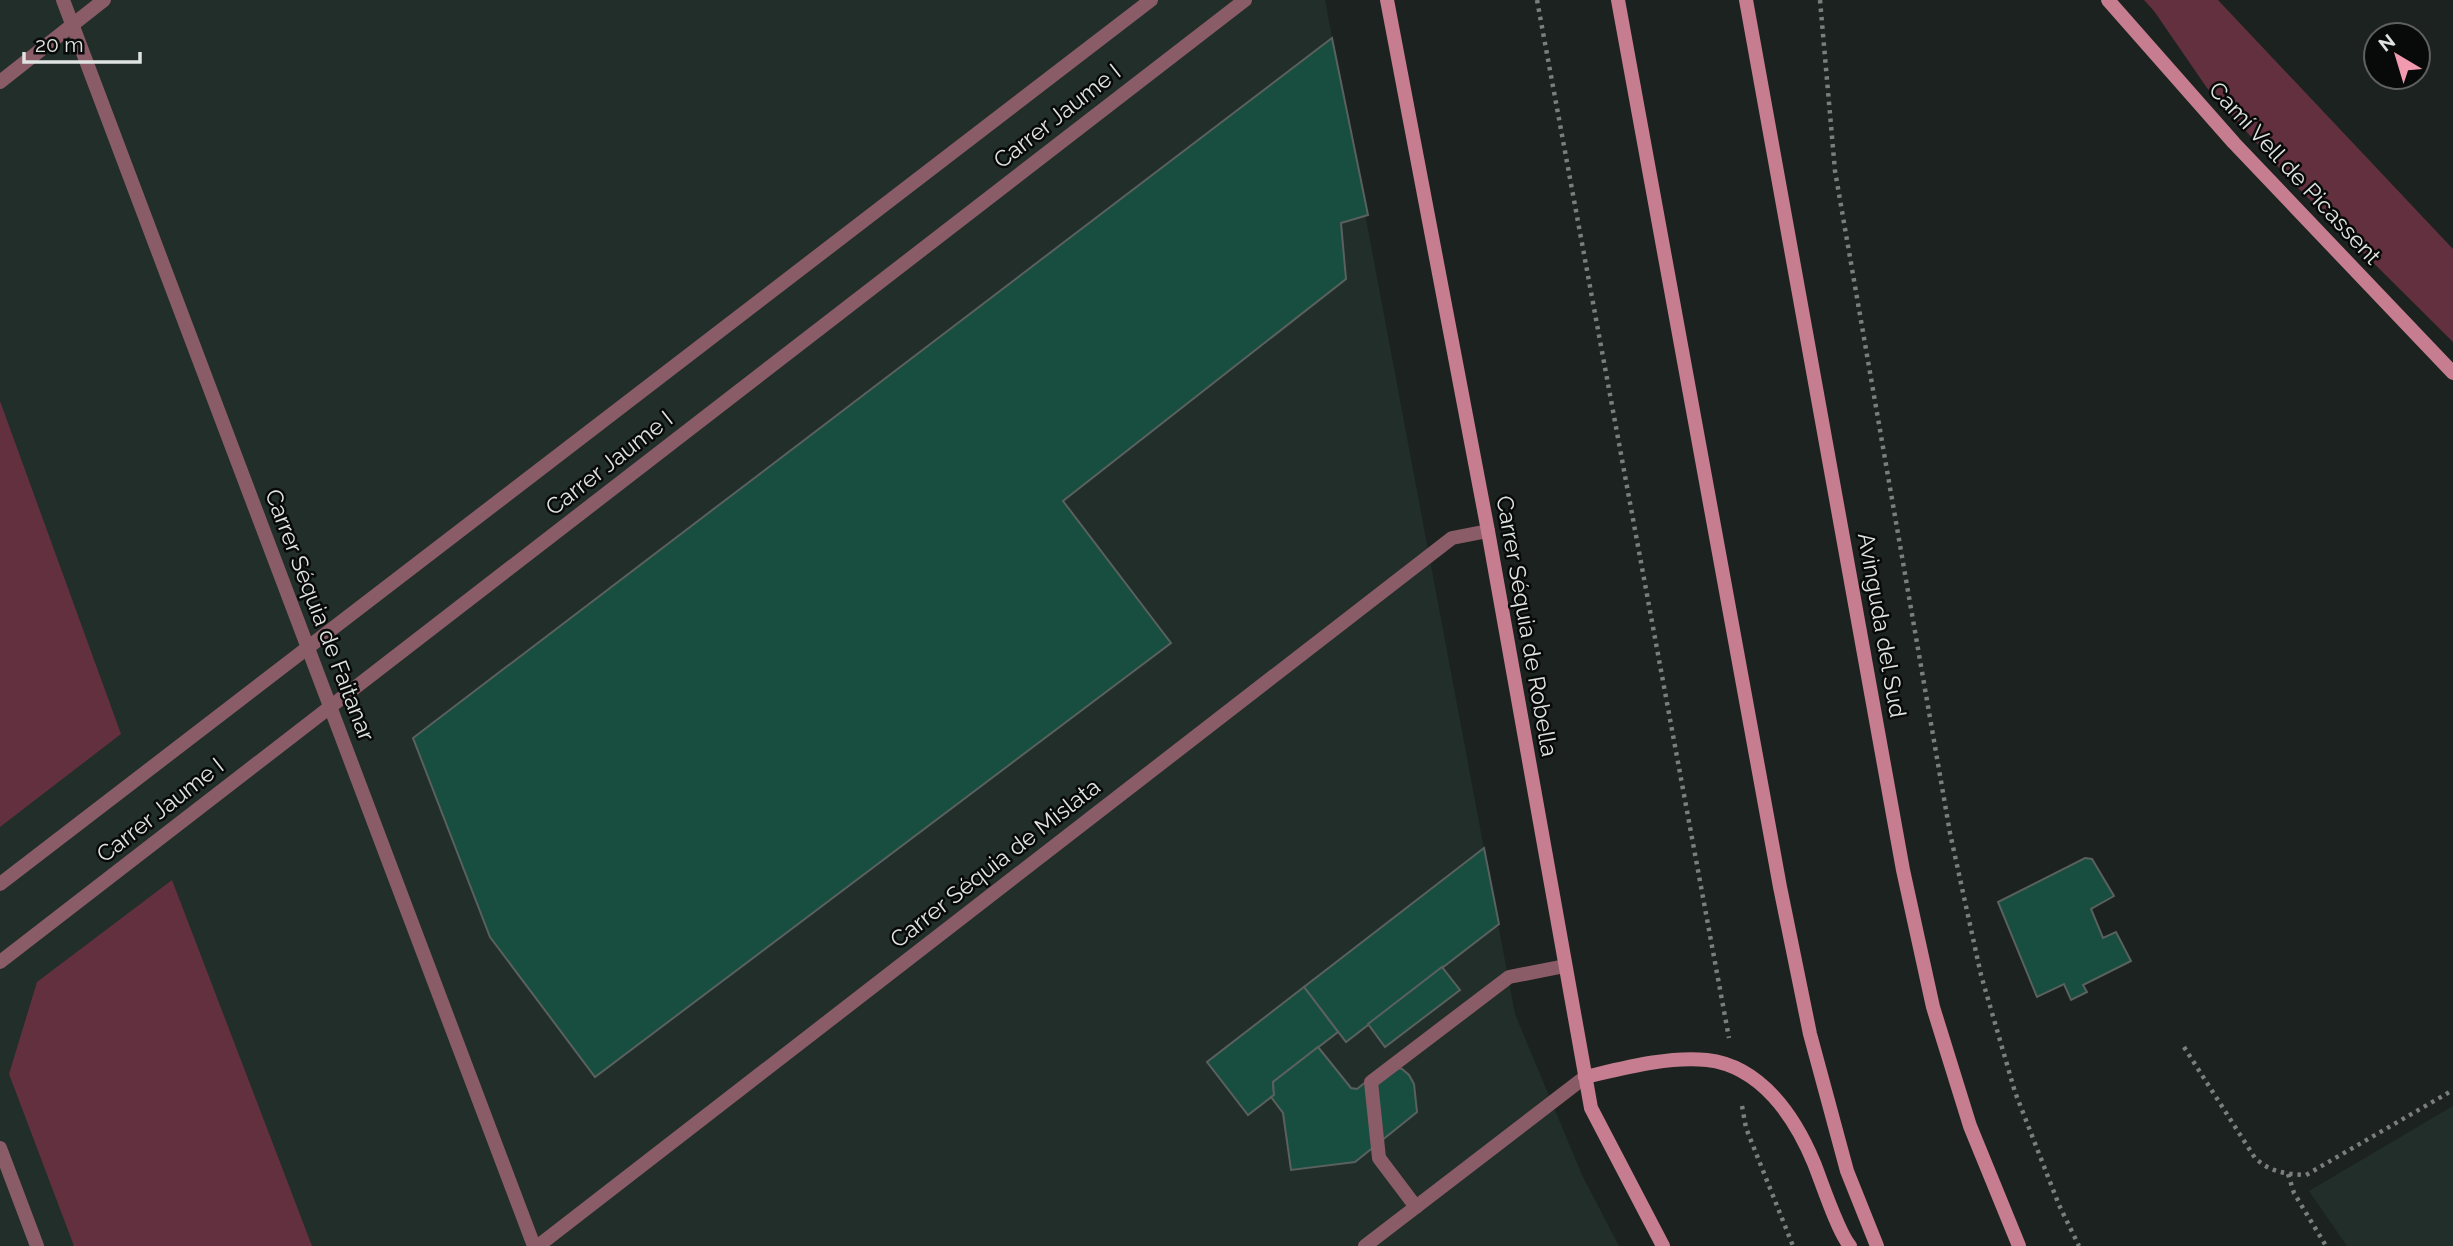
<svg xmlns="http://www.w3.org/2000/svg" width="2453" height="1246" font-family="Raleway,sans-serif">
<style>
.built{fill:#212e2a}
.green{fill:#62303e}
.building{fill:#174e3f;stroke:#5a605e;stroke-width:2}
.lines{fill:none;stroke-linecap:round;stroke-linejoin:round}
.path{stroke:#7a7f7d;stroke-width:4.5;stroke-dasharray:3.5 5;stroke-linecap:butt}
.lane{stroke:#8a5c67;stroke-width:14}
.street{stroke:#8a5c67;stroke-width:14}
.secondary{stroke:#c67d90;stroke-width:14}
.labels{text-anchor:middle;stroke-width:5;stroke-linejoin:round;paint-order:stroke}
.street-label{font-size:23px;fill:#dfe3e1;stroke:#080a09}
</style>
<rect width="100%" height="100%" fill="#1c221f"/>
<g class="built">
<path d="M0 0H1325L1515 1014 1582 1175 1619 1246H0Z"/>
<path d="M2453 1106V1246H2347L2309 1191Z"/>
</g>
<g class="green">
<path d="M2144 0H2218L2453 249V342L2291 181 2207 88 2154 11Z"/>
<path d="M0 401 121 734 0 827Z"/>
<path d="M172 880 312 1246H74L9 1074 37 982Z"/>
</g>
<g class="building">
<path d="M1332 38 1368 215 1341 223 1346 279 1063 501 1171 643 595 1077 490 937 413 738Z"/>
<path d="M1484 848 1499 924 1346 1042 1304 987Z"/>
<path d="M2085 858 2092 859 2114 896 2091 909 2103 938 2116 932 2131 961 2083 985 2087 992 2071 1000 2064 984 2037 997 1998 902Z"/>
<path d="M1442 967 1460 990 1385 1047 1368 1024Z"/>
<path d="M1304 987 1338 1032 1273 1082 1274 1095 1248 1115 1207 1062Z"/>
<path d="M1318 1047 1351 1088 1357 1089 1382 1069 1393 1067 1402 1069 1409 1075 1414 1084 1417 1112 1355 1162 1291 1170 1283 1113 1271 1097 1274 1095 1273 1082Z"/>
</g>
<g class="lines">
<g class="path">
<path d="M1537 0 1729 1038"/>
<path d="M1820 0 1835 171 1950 833 1981 975 2015 1092 2059 1205 2079 1246"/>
<path d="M2184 1047 2255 1158C2270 1172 2285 1174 2306 1175L2453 1090"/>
<path d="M1742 1106 1746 1128 1793 1246"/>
<path d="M2288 1174 2294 1193 2326 1246"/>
</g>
<path class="lane" d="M1416 1207 1379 1158 1371 1082 1509 977 1565 966"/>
<g class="street">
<path d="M63 0 534 1246"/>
<path d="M0 82 104 0"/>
<path d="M0 884 1151 0"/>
<path d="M0 962 1245 0"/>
<path d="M0 1148 37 1246"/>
<path d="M538 1246 1452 538 1488 531"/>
<path d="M1365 1246 1585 1077"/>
</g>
<g class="secondary">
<path d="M1387 0 1488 531 1591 1108 1663 1246"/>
<path d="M1618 0 1780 887 1810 1034 1847 1171 1877 1246"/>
<path d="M1746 0 1903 870 1933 1007 1970 1126 2019 1246"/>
<path d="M2108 0 2234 143 2453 373"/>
<path d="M1585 1077C1624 1068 1668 1056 1707 1060 1761 1066 1795 1117 1814 1163 1822 1183 1838 1232 1850 1246"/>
</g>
</g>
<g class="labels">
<g class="street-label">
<text transform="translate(1057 116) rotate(-38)" y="8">Carrer Jaume I</text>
<text transform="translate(2295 173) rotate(47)" y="8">Camí Vell de Picassent</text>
<text transform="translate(609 463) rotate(-38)" y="8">Carrer Jaume I</text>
<text transform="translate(320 615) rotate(69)" y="8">Carrer Séquia de Faitanar</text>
<text transform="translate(1882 625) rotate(80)" y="8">Avinguda del Sud</text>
<text transform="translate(1527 626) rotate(80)" y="8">Carrer Séquia de Robella</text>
<text transform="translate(160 810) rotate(-38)" y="8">Carrer Jaume I</text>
<text transform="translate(995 863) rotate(-38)" y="8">Carrer Séquia de Mislata</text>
</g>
</g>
<g transform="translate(2397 56) rotate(322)"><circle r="33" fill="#080a09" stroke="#5e615f" stroke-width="2"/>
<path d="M0-5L12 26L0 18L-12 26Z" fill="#f29ab0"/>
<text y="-10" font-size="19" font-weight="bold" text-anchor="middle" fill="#dfe3e1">N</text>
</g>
<path d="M24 52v10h116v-10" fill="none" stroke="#dfe3e1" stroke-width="3.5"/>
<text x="35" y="52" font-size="21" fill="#dfe3e1" stroke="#080a09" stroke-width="5" paint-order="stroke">20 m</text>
</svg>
